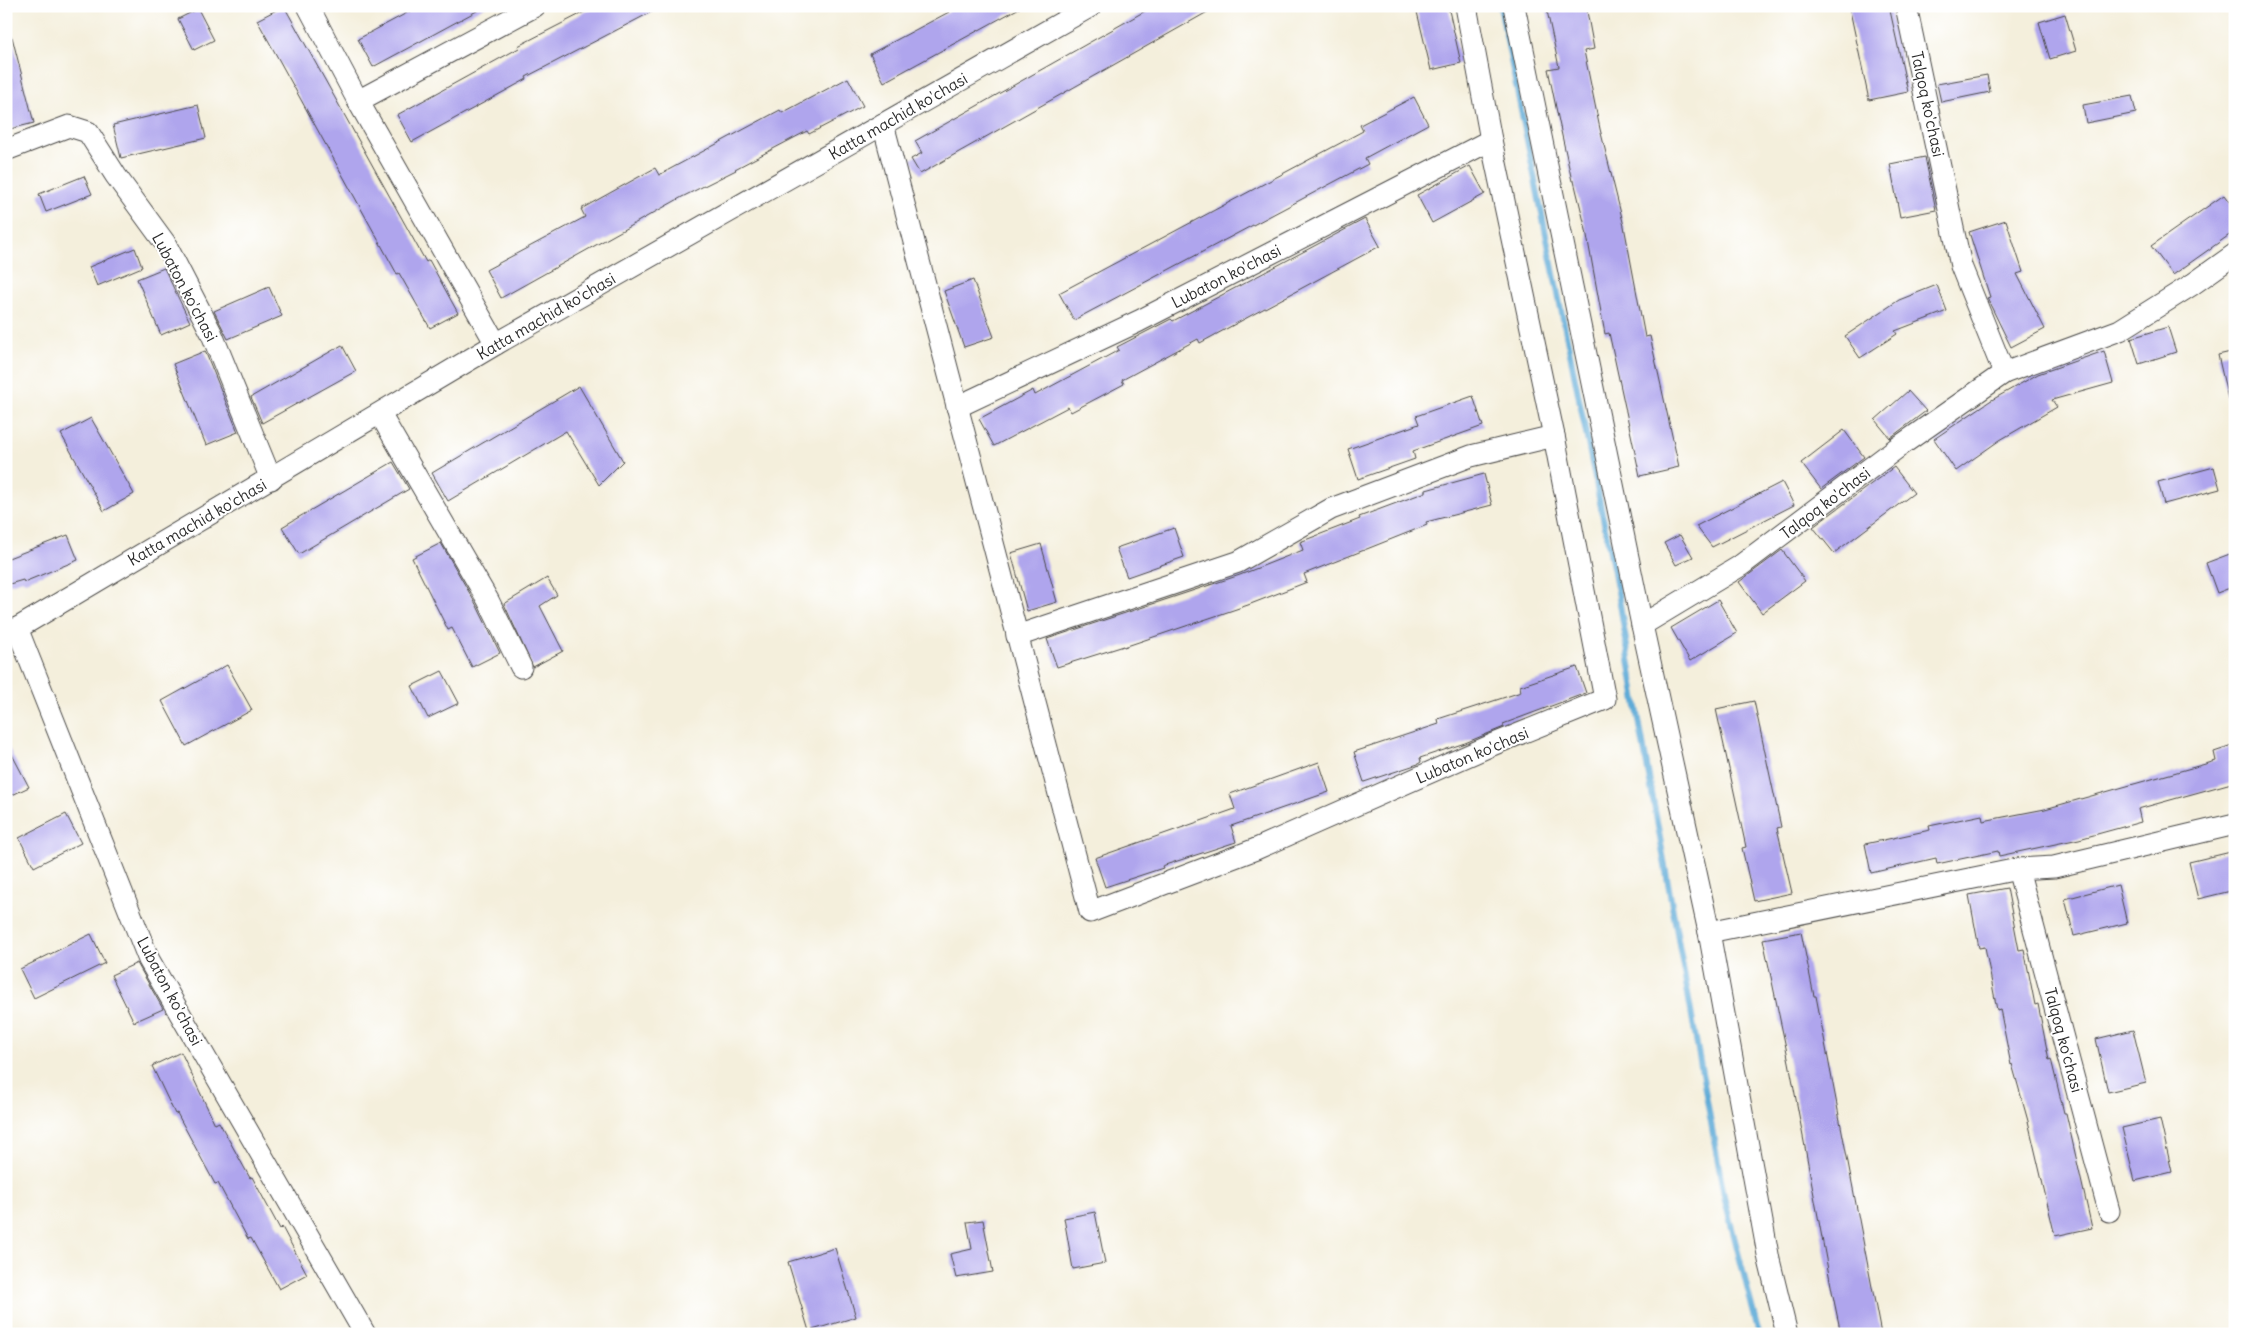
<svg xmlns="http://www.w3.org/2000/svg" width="2241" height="1340" font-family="Delius,sans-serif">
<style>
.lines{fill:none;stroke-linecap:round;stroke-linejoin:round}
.stream{stroke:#5eabd7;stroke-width:6}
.building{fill:#afa5ed}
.street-casing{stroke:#494846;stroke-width:23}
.street{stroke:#fff;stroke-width:21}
.labels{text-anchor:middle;stroke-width:4;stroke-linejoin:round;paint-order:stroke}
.street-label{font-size:16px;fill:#2b2b2b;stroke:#fff}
</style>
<rect width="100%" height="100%" fill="#fff"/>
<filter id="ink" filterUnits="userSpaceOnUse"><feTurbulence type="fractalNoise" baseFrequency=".02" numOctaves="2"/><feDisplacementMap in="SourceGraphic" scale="10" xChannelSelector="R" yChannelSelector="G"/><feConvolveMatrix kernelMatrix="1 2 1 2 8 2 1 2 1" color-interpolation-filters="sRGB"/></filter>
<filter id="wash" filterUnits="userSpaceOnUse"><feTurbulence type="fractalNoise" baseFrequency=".0096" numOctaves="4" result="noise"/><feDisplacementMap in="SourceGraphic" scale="20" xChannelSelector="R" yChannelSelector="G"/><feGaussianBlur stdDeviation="1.12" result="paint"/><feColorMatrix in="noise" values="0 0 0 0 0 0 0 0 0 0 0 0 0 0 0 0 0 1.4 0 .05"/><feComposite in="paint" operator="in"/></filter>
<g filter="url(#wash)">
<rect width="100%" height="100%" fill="#f4efdc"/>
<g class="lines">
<path class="stream" d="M1500 6 1618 592 1641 732 1725 1201 1759 1334"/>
</g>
<g id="blocks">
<g class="building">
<path d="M284 6 426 262 429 260 458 313 430 328 399 273 397 274 257 20Z"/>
<path d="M420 6H486L373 67 358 39Z"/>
<path d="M596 6H663L526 77 527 79 412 142 397 115 519 48 518 46Z"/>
<path d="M946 6H1023L884 82 870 54 949 12Z"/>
<path d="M1154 6H1218L920 174 911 159 922 153 915 141Z"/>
<path d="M1440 6H1448L1461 63 1431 70 1417 12Z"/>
<path d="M1546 6H1586L1594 49 1584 51 1600 129 1624 226 1645 337 1650 336 1679 467 1640 476 1609 333 1605 334 1586 230 1574 181H1572L1559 122 1548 69 1559 67Z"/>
<path d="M1849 6H1889L1908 92 1869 100Z"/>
<path d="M198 9 214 40 194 50 178 19Z"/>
<path d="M2065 14 2076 51 2050 59 2039 22Z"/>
<path d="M12 37 34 123 6 130V38Z"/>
<path d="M1987 75 1990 92 1941 102 1937 84Z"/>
<path d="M848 78 863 106 809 134 807 131 735 169 736 170 682 197 501 298 486 270 585 217 581 209 655 168 659 175 780 110 782 113Z"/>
<path d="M2132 96 2136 113 2086 123 2083 105Z"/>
<path d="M1414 97 1428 124 1365 158 1368 164 1074 320 1059 293 1363 131 1360 125Z"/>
<path d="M198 105 206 138 121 158 113 125Z"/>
<path d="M1925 157 1936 210 1900 217 1890 164Z"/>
<path d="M1470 166 1485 194 1432 223 1417 195Z"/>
<path d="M84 176 92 194 46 212 39 194Z"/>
<path d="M2224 195 2235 210V231L2173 275 2151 246Z"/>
<path d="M1365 219 1380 246 1200 343 1198 339 1122 380 1124 384 1071 412 1068 407 994 446 979 419 1033 390 1035 395 1119 350 1117 347 1171 319 1173 321Z"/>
<path d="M2006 220 2023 272 2017 274 2045 329 2011 347 1987 298 1990 297 1969 232Z"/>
<path d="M135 248 142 267 97 286 89 267Z"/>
<path d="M164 268 190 322 161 335 137 279Z"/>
<path d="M973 280 994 337 964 347 944 291Z"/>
<path d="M1937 285 1947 311 1895 331 1897 334 1860 358 1845 336 1899 300Z"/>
<path d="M269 287 282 316 228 339 214 311Z"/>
<path d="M2168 327 2176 352 2139 364 2131 338Z"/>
<path d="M342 345 356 371 262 423 251 397Z"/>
<path d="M205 351 238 432 206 445 173 364Z"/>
<path d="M2104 351 2113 383 2052 400 2057 407 2000 440 1956 471 1934 439 1990 401 2038 374Z"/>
<path d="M2235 351V398L2228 399 2218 355Z"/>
<path d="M579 386 623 461 599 485 566 431 448 501 432 473Z"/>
<path d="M1908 391 1926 411 1890 438 1875 420Z"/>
<path d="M1473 396 1483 426 1413 451 1415 459 1358 479 1348 449 1419 424 1416 416Z"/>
<path d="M91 418 134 494 104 511 61 434Z"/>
<path d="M1844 430 1864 457 1821 489 1801 463Z"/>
<path d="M393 462 409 489 299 554 282 527Z"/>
<path d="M1894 467 1914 493 1834 553 1813 527Z"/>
<path d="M2214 467 2220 489 2164 504 2158 482Z"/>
<path d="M1484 474 1492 505 1426 522 1427 525 1304 574 1307 582 1248 605 1124 647V646L1057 667 1047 639 1240 575 1303 550 1300 542 1360 519 1359 517 1426 492V490Z"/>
<path d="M1782 482 1794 505 1712 547 1696 526Z"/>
<path d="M1174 528 1184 557 1127 577 1116 548Z"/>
<path d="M68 535 78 560 24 582 23 580 6 585V559Z"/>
<path d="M1680 535 1693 557 1676 565 1664 543Z"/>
<path d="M441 543 477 606 500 653 472 667 452 628 448 630 412 558Z"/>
<path d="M1041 544 1057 602 1027 611 1011 553Z"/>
<path d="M1782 550 1805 581 1762 613 1739 582Z"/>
<path d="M2235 552V586L2217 593 2206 563Z"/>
<path d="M547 578 557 595 540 606 563 651 533 667 504 604Z"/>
<path d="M1718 600 1737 633 1690 661 1671 628Z"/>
<path d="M227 665 252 710 186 746 162 701Z"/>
<path d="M1577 667 1586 693 1503 724 1504 727 1465 743 1420 758 1421 762 1418 764 1364 782 1354 752 1439 724 1438 719 1521 692 1520 686Z"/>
<path d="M442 671 459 703 428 718 412 686Z"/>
<path d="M1754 701 1781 827 1777 828 1792 893 1754 901 1742 848 1746 847 1716 709Z"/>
<path d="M6 743 29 787 6 798Z"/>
<path d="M2235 745V782L2138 809 2141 822 2079 839 1999 856 1998 851 1937 864 1936 858 1871 873 1865 844 1930 830 1929 826 1982 815 1983 821 2045 809 2216 761 2214 752Z"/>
<path d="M1319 762 1329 792 1231 826 1236 842 1162 866 1163 868 1105 887 1095 858 1235 809 1230 794Z"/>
<path d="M66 814 81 843 34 867 19 838Z"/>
<path d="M2235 851V890L2198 899 2189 862Z"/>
<path d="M2118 885 2127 923 2074 936 2065 899Z"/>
<path d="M2007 888 2019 950 2024 949 2035 1005 2038 1004 2049 1060 2051 1059 2064 1113H2066L2092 1228 2055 1236 2028 1121 2012 1064 2011 1065 2000 1009 1997 1010 1985 947 1979 948 1969 895Z"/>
<path d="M1801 932 1814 996H1816L1881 1334H1841L1832 1291 1789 1062 1763 939Z"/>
<path d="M91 934 105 963 34 998 20 969Z"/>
<path d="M137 963 163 1009 134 1022 111 975Z"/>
<path d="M2133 1030 2146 1083 2108 1092 2096 1039Z"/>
<path d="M181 1052 215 1124 219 1122 250 1178 252 1177 280 1229 282 1227 307 1274 279 1289 251 1238 248 1239 218 1183 215 1184 177 1113 175 1114 152 1066Z"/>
<path d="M2160 1119 2172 1172 2135 1181 2122 1128Z"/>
<path d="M1095 1212 1105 1263 1073 1269 1064 1218Z"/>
<path d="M983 1220 993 1272 956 1278 950 1254 972 1249 967 1222Z"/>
<path d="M835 1248 856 1317 809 1331 788 1262Z"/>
</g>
</g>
</g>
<g filter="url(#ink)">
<use href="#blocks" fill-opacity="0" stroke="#494846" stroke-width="1"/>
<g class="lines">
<defs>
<g id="street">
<path d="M308 6 358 101 496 344"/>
<path d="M1514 6 1642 625 1709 932 1769 1260 1787 1334"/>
<path d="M1906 6 1961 266 2004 373"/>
<path d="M358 101 535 6"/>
<path d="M883 124 1090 912 1256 849 1492 745 1605 699 1554 436 1491 140 1466 6"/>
<path d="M6 150 69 126 88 132 116 176 165 243 211 332 271 479"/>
<path d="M957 407 1139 321 1491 140"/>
<path d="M380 414 488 600 521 667"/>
<path d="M1642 625 1740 566 1897 448 2004 373 2120 330 2193 284 2235 254"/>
<path d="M17 628 149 960 365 1334"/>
<path d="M6 635 496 344 1091 6"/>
<path d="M1017 636 1238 562 1331 509 1471 456 1554 436"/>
<path d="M2018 869 2109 1211"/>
<path d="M1709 932 2018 869 2054 867 2235 824"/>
</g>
</defs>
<use href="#street" class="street-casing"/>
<use href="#street" class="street"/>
</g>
</g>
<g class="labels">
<g class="street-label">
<text transform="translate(1928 104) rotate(78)" y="6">Talqoq ko'chasi</text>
<text transform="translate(898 116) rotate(-30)" y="6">Katta machid ko'chasi</text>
<text transform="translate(1226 276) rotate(-27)" y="6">Lubaton ko'chasi</text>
<text transform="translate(185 287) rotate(62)" y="6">Lubaton ko'chasi</text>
<text transform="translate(546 316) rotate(-30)" y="6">Katta machid ko'chasi</text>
<text transform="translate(1825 503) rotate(-37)" y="6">Talqoq ko'chasi</text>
<text transform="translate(197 522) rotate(-30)" y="6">Katta machid ko'chasi</text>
<text transform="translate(1472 755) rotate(-23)" y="6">Lubaton ko'chasi</text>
<text transform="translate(170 991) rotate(62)" y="6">Lubaton ko'chasi</text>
<text transform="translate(2064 1040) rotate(75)" y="6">Talqoq ko'chasi</text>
</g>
</g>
<rect width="2241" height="1340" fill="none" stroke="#fff" stroke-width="25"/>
</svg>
